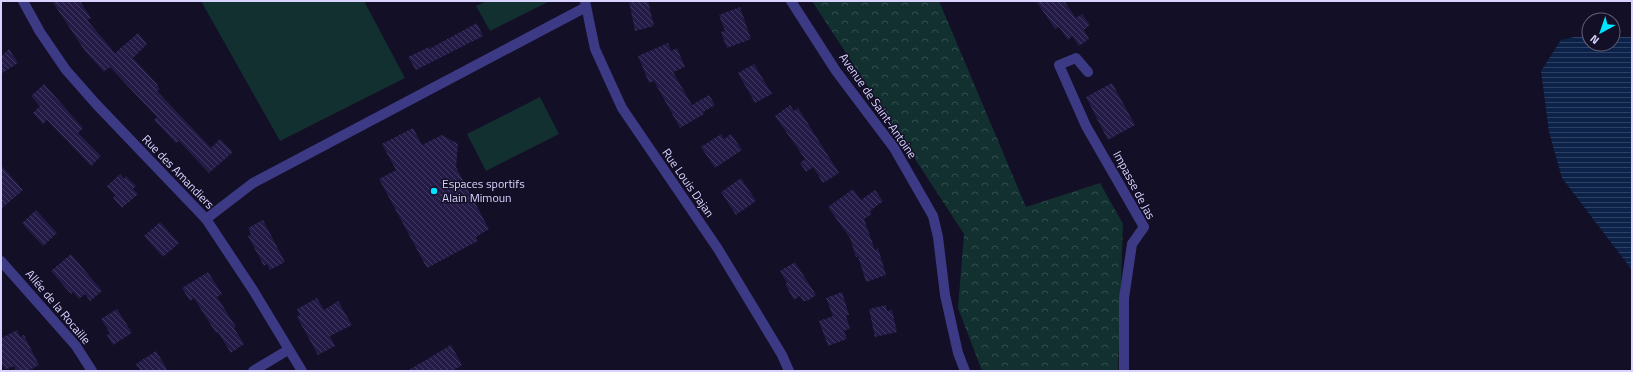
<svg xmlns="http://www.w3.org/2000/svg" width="1633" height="372" font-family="'Titillium Web',sans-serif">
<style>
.grass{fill:#12302f}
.forest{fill:url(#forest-crowns)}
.water{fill:url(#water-rules)}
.building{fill:url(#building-back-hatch)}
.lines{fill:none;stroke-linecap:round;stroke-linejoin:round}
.minor{stroke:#3d3a85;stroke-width:10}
.poi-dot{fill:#00e5ff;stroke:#130f26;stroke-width:1.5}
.labels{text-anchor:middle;stroke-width:3;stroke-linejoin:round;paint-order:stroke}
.street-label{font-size:12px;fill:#d9d4ff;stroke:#130f26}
.poi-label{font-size:12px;fill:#d9d4ff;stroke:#130f26;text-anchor:start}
</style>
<defs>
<pattern id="forest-crowns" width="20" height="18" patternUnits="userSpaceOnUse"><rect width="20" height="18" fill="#12302f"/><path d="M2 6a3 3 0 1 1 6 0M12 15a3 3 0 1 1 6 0" fill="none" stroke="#344d4e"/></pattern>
<pattern id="water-rules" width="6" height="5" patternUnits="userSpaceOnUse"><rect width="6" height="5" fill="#0c2248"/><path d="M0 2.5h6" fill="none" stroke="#2f4163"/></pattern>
<pattern id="building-back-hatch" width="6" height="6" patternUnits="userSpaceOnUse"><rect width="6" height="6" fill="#241b47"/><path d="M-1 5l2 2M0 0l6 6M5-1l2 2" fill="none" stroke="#433b63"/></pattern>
</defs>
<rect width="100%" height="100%" fill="#130f26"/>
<g class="grass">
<path d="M201 1H364L405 78 280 141Z"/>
<path d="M487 1H550L490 31 476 6Z"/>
<path d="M540 97 559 134 486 171 467 134Z"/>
</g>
<path class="forest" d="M812 1H939L1026 207 1100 183 1123 224 1118 371H982L958 308 964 234Z"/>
<path class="water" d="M1574 37H1589V44H1613V37H1632V270L1562 178 1549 132 1541 71 1561 40Z"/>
<g class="building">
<path d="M52 1H80L91 18 87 20 115 53 138 33 147 44 133 58 158 85 157 86 160 89 157 91 211 148 220 139 233 152 209 173 179 141 176 143 154 120 157 117 110 67 104 72 85 51Z"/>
<path d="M629 1H648L654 26 635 31Z"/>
<path d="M1036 1H1064L1076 18 1082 14 1090 25 1084 30 1089 39 1079 46 1072 36 1068 40 1059 27 1055 29Z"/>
<path d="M740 7 751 39 727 48 721 32 725 31 719 15Z"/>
<path d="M477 23 483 36 416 70 408 57 429 47V49Z"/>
<path d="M668 43 671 51 677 48 685 67 673 72 692 105 709 95 715 105 703 112 704 114 680 128 654 81 649 83 638 56Z"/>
<path d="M9 49 18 63 1 74V56Z"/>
<path d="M754 64 772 94 755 103 738 73Z"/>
<path d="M1112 83 1135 125 1108 140 1086 97Z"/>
<path d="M44 84 83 128 78 133 101 156 91 166 47 120 43 124 33 113 40 106 31 96Z"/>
<path d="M790 105 794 111 798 108 805 119 839 173 823 183 813 167 806 172 800 163 805 159 775 116Z"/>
<path d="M413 128 422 145 442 135 458 144 456 167 489 229 476 237 478 241 427 268 379 179 396 170 382 144Z"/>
<path d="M721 134 724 139 731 134 742 150 715 168 701 147Z"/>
<path d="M1 165 23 190 1 209Z"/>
<path d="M120 174 124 179 126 176 136 186 133 189 138 194 122 208 113 198 115 195 107 186Z"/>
<path d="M741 178 756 201 736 215 721 192Z"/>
<path d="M853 189 861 200 875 190 883 201 870 211 872 214 864 219 875 250 878 248 886 275 866 282 858 256 856 257 850 238 828 207Z"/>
<path d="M36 210 57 233 43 246 22 223Z"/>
<path d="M263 220 285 262 270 270 267 264 264 266 248 236 251 234 248 228Z"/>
<path d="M160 222 179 243 163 257 144 236Z"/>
<path d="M71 254 102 291 90 301 85 294 79 299 73 292 71 294 51 271Z"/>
<path d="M795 262 816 295 807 301H803L800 296 794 300 785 284 787 283 780 271Z"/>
<path d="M208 272 222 294 217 297 236 327 234 328 244 344 231 353 218 332 216 333 194 298 190 301 182 288Z"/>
<path d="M842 292 849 315 846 316 850 329 844 331 847 339 828 346 819 321 833 316 826 298Z"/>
<path d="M317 298 324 310 338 301 352 325 330 336 335 346 318 355 297 317 300 315 297 309Z"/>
<path d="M886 305 887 311 892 310 897 332 875 337 869 309Z"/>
<path d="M117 309 132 333 113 345 107 335 110 333 101 319Z"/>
<path d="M17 330 20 337 24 335 39 365 28 371H16L14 366 5 370 1 362V338Z"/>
<path d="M451 345 462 365 452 371H407Z"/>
<path d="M156 351 168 371H141L136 364Z"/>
</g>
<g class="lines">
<g class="minor">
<path d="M23 1 40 32 66 70 96 104 206 219 253 290 302 371"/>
<path d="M585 1 595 49 622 108 718 249 782 355 789 371"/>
<path d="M791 1 836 71 894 148 933 216 938 237 945 295 958 353 965 371"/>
<path d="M1088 72 1076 58 1059 65 1086 126 1144 227 1132 244 1124 298V371"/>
<path d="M206 219 253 183 586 7"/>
<path d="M1 261 76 346 92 371"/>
<path d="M253 371 288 350"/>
</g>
</g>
<circle class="poi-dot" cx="434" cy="191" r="4"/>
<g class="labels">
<g class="street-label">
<text transform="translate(878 106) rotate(55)" y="4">Avenue de Saint-Antoine</text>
<text transform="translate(178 172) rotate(46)" y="4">Rue des Amandiers</text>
<text transform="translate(688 183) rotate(55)" y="4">Rue Louis Dajan</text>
<text transform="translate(1134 185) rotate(62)" y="4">Impasse de Jas</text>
<text transform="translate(58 307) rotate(50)" y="4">Allée de la Rocaille</text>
</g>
<g class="poi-label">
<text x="442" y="188">Espaces sportifs<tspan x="442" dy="14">Alain Mimoun</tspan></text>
</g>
</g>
<rect width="1633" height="372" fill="none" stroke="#d9d4ff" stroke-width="4"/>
<g transform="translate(1601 32) rotate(220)"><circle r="19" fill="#130f26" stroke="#625e7d"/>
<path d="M0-3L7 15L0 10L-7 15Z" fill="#00e5ff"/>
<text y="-6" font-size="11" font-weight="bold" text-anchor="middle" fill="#d9d4ff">N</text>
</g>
</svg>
